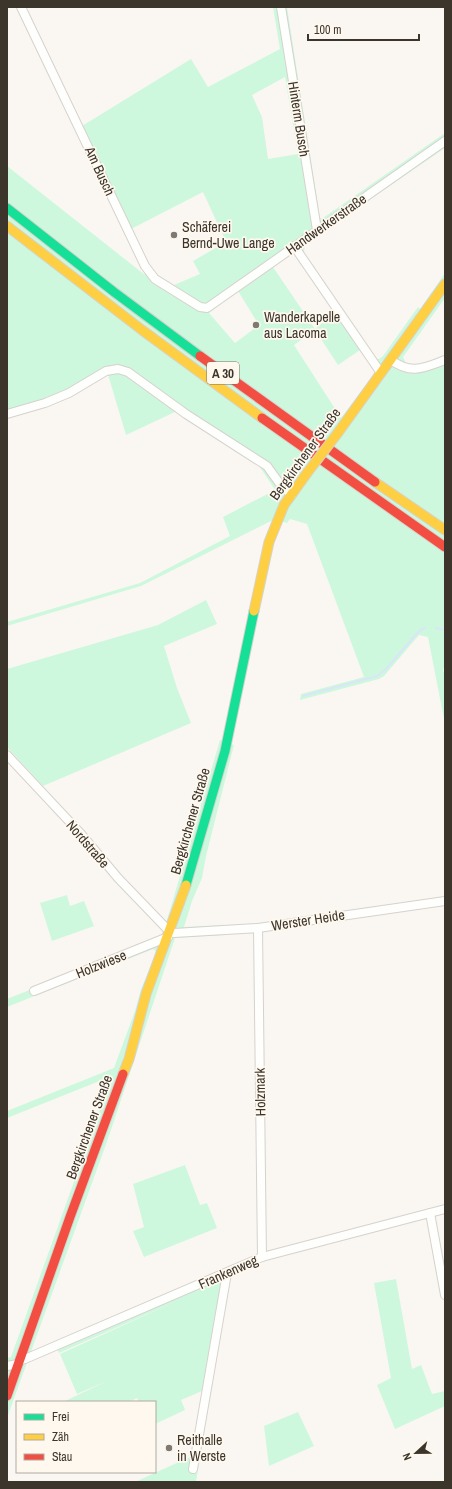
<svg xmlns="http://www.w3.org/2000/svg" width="452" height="1489" font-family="'Archivo Narrow',sans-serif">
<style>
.green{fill:#cdf8de;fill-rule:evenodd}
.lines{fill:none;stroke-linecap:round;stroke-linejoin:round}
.stream{stroke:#dae6f7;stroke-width:2}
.street-casing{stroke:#d6d2cc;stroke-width:10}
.fast-casing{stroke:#d6d2cc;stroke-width:11}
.slow-casing{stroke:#d6d2cc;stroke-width:11}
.jam-casing{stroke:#d6d2cc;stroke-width:11}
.street{stroke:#fefefd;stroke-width:8}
.fast{stroke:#16e098;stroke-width:9}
.slow{stroke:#ffcf43;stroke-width:9}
.jam{stroke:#f24e42;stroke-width:9}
.slow-bridge-casing{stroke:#d6d2cc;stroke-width:11;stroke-linecap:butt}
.slow-bridge{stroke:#ffcf43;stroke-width:9}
.poi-dot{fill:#7e7971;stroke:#fef8ef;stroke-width:1.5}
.labels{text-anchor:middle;stroke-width:3.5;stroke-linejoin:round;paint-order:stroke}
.shield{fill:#fef8ef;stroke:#767066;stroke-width:1}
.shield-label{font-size:13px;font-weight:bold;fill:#3b352c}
.street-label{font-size:14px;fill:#3b352c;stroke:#fef8ef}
.poi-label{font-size:14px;fill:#3b352c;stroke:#fef8ef;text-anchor:start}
</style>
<rect width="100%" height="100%" fill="#faf7f2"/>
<g class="green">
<path d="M16 7H25L82 126 191 59 208 87 280 49 273 7H287L320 218H323L445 133V148L305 244 304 252 375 359H379L383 356 418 307 420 309 445 273V298L403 357 406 363C422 368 429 363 445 357V666L443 669 445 678V724L428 637 419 635 384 676 379 679 300 700 301 694 364 677 307 524 290 519 287 523 275 519 141 586 7 626V622L140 583 230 536 223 517 275 490 258 464 177 411 126 435 106 368 65 391 36 402 7 411V166L145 275ZM285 77 298 154 268 159 262 117 252 95ZM203 192 226 242 193 261 200 274 174 285 155 273 148 265 131 229ZM294 252 335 313 315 329 273 267ZM238 291 259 325 235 343 209 313ZM315 330 338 365 360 350 376 372 341 418 294 345Z"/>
<path d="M206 600 217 624 164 646 177 688 191 723 43 786 7 747V669L158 625Z"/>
<path d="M220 740 234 745 206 856 202 878 192 901 184 927 226 925 225 935 175 938 109 1136 7 1418V1358L11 1357 112 1076 7 1118V1111L114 1068 135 1011 141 989 157 952 153 949 7 1007V999L162 937Z"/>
<path d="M67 895 70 906 84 901 94 926 52 941 40 903Z"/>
<path d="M185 1165 200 1205 207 1203 217 1228 144 1257 133 1231 144 1227 133 1184Z"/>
<path d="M230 1266 234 1275 229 1282 196 1482H135L192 1456 202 1391 181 1400 185 1410 155 1424V1402H139L137 1398 129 1402H63L107 1381 77 1394 60 1354 179 1300 59 1353 55 1344Z"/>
<path d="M396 1279 412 1369 421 1365 432 1394 445 1391V1406L395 1429 377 1385 391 1378 374 1283Z"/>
<path d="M298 1412 314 1446 269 1466 264 1426Z"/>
</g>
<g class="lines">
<g class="stream">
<path d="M436 628 445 630"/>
<path d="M303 696 377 676 386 669 419 631 425 628"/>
</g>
<defs>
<g id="street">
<path d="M21 7 145 266 155 279 200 307 207 308 445 141"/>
<path d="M281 7 317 230"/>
<path d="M294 246 381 373"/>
<path d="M391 360C411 375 424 368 445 360"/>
<path d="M7 414 45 403 69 393 106 371 118 369 128 372 186 414 267 466 280 484 292 495"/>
<path d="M7 755 82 835 118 878 170 932 174 933 258 928 445 901"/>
<path d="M258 928 262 1257"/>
<path d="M34 991 168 937"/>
<path d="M430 1213 445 1295"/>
<path d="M20 1360 25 1359 262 1257 445 1209"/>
<path d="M7 1366 18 1364"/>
<path d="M193 1469 227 1273"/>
</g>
<g id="fast">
<path d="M7 208 114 292 200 356"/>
<path d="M186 885 225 751 254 611"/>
</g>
<g id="slow">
<path d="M7 226 142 330 262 418"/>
<path d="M337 434 445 284"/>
<path d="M375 482 445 530"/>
<path d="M254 611 269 542 284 505 307 473"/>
<path d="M123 1074 129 1059 146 994 186 885"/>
</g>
<g id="jam">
<path d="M200 356 375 482"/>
<path d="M262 418 445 547"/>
<path d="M7 1396 70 1217 123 1074"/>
</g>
</defs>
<use href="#street" class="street-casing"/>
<use href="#fast" class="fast-casing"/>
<use href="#slow" class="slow-casing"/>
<use href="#jam" class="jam-casing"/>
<use href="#street" class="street"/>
<use href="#fast" class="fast"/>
<use href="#slow" class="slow"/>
<use href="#jam" class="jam"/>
<defs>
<path id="slow-bridge" d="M307 473 337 434"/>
</defs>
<use href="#slow-bridge" class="slow-bridge-casing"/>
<use href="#slow-bridge" class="slow-bridge"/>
</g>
<g class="poi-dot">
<circle cx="174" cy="235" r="4"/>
<circle cx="256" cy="325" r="4"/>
<circle cx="169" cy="1448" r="4"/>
</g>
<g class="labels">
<rect class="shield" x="207" y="362" width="32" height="22" rx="3"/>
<g class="shield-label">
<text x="223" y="378">A 30</text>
</g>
<g class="street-label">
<text transform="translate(299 119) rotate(81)" y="5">Hinterm Busch</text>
<text transform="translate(100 171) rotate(65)" y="5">Am Busch</text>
<text transform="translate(326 224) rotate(-35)" y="5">Handwerkerstraße</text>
<text transform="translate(305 454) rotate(-54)" y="5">Bergkirchener Straße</text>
<text transform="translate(190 821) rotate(-74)" y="5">Bergkirchener Straße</text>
<text transform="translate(88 844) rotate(49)" y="5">Nordstraße</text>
<text transform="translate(308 920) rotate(-9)" y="5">Werster Heide</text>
<text transform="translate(101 964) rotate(-22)" y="5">Holzwiese</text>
<text transform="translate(260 1092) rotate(-91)" y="5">Holzmark</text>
<text transform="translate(89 1127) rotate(-70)" y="5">Bergkirchener Straße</text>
<text transform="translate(228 1272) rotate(-24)" y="5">Frankenweg</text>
</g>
<g class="poi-label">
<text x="182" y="232">Schäferei<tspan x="182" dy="16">Bernd-Uwe Lange</tspan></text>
<text x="264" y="322">Wanderkapelle<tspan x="264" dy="16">aus Lacoma</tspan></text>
<text x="177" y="1445">Reithalle<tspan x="177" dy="16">in Werste</tspan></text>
</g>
</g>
<rect width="452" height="1489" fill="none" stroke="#3b352c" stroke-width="16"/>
<rect x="16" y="1401" width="140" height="72" fill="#fef8ef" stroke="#b0aaa1"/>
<rect x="24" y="1414" width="20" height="6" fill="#16e098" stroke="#b0aaa1"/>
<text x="52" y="1421" font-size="12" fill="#3b352c">Frei</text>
<rect x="24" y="1434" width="20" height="6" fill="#ffcf43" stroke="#b0aaa1"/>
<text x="52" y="1441" font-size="12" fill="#3b352c">Zäh</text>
<rect x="24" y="1454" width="20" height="6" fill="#f24e42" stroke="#b0aaa1"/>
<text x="52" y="1461" font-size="12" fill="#3b352c">Stau</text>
<g transform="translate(416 1453) rotate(248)" stroke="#fef8ef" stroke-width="3" paint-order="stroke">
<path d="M0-3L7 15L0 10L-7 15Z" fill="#3b352c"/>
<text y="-6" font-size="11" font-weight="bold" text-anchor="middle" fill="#3b352c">N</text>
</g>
<path d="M308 34v6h111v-6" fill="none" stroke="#3b352c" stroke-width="2"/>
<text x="314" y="34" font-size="12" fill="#3b352c" stroke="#fef8ef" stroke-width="3" paint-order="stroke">100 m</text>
</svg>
